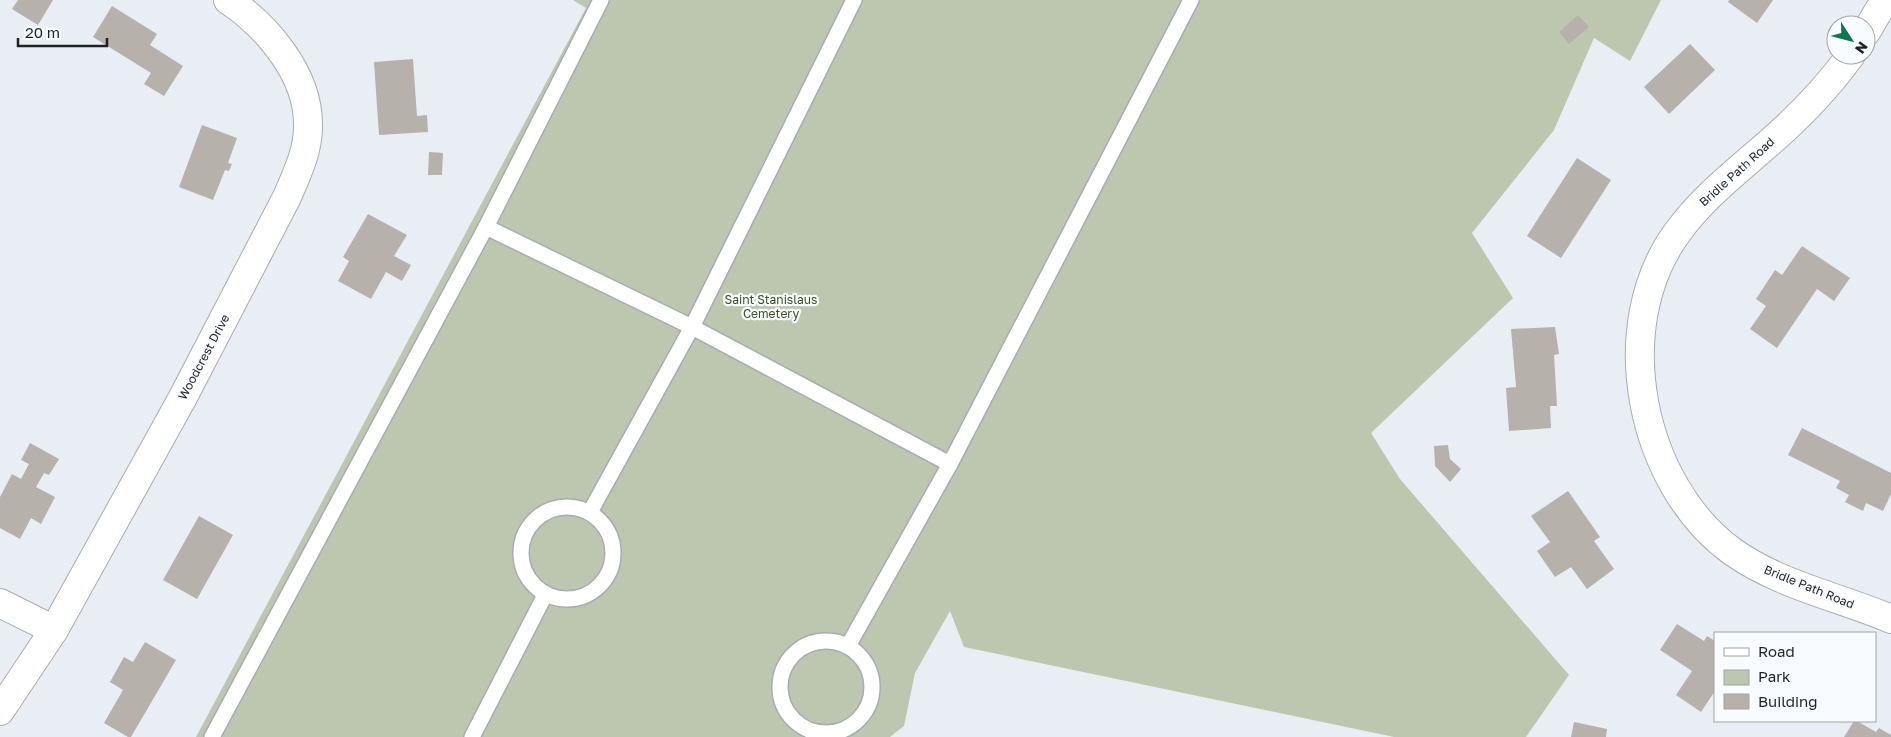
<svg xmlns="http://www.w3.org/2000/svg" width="1891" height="737" font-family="'Golos Text',sans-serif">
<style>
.green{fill:#bdc7b0}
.building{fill:#b6b1ab}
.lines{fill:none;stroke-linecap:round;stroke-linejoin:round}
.lane-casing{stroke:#a8acb2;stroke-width:18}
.street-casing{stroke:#a8acb2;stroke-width:30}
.lane{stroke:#fff;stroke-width:15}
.street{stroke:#fff;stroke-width:28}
.labels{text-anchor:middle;stroke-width:4.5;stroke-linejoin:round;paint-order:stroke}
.street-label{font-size:12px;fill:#1f2123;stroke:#f8fbff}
.park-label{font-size:12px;fill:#3e4f1c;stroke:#f8fbff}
</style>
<rect width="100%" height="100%" fill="#e9eef4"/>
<path class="green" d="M573 0H1661L1630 61 1594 38 1554 130 1472 233 1513 298 1371 433 1400 479 1569 675 1526 737H1394L964 647 950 611 915 673 904 726 890 737H196L586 8Z"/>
<g class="building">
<path d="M18 0H53L38 25 12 9Z"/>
<path d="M1729 0H1773L1757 23 1728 2Z"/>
<path d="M112 6 157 34 150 45 183 66 164 96 144 84 151 73 93 37Z"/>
<path d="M1578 15 1589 27 1569 44 1559 32Z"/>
<path d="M1690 44 1715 70 1669 114 1644 87Z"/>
<path d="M413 59 417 116 427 115 428 132 379 135 374 62Z"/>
<path d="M202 125 237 138 228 163 232 164 229 171 225 170 213 200 179 187Z"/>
<path d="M429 152 443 153 442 175H428Z"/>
<path d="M1577 158 1611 180 1561 258 1527 236Z"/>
<path d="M368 214 407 235 394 256 411 265 402 281 386 272 371 299 338 281 349 261 343 257Z"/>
<path d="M1802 246 1850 278 1834 301 1817 289 1777 348 1750 329 1766 306 1756 299 1775 270 1782 275Z"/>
<path d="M1555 327 1559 354 1554 355 1557 406H1550L1551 428 1509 431 1506 388 1516 387 1511 329Z"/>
<path d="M1802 428 1891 473V494L1883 511 1866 503 1863 511 1845 502 1849 495 1836 488 1840 481 1788 455Z"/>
<path d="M30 443 59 459 49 475 44 473 36 487 55 497 41 524 31 518 20 539 0 528V497L12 474 21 479 29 464 21 460Z"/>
<path d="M1448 445 1450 459 1461 469 1450 482 1435 466 1434 446Z"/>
<path d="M1568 491 1600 537 1594 541 1614 569 1587 589 1571 567 1555 577 1537 551 1550 542 1531 516Z"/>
<path d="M199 516 233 535 197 599 163 580Z"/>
<path d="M1677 624 1704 641 1707 636 1715 641V691L1701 712 1676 695 1692 671 1660 650Z"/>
<path d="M145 642 176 660 131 737H128L104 723 123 690 110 682 124 657 133 662Z"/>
<path d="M1854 721H1857L1876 732 1879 728 1891 735V737H1844Z"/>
<path d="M1574 722 1607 729 1606 737H1571Z"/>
</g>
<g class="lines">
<defs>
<g id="lane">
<path d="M601 0 486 227 692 327 950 464 1191 0"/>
<circle cx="567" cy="553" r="46"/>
<path d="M590 512 692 327 854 0"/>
<circle cx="826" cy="687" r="46"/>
<path d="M848 646 950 464"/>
<path d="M212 737 486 227"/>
<path d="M472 737 545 595"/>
</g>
<g id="street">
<path d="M1866 32 1885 0"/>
<path d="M1851 55C1827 88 1799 117 1769 143 1736 172 1702 198 1677 233 1608 327 1640 485 1733 552 1780 585 1839 597 1891 619"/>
<path d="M0 603 54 630"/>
<path d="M0 711 54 630 182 399 287 197C297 174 309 149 308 124 308 74 267 26 228 0"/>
</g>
</defs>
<use href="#lane" class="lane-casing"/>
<use href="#street" class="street-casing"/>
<use href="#lane" class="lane"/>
<use href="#street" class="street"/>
</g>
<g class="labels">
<g class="street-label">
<text transform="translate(1737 172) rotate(-42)" y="4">Bridle Path Road</text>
<text transform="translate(204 357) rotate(-62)" y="4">Woodcrest Drive</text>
<text transform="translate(1809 587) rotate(22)" y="4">Bridle Path Road</text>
</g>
<g class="park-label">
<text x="771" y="304">Saint Stanislaus<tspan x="771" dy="14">Cemetery</tspan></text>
</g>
</g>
<rect x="1714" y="632" width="162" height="90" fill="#f8fbff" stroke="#a1a4a7"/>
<rect x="1724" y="648" width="25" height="8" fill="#ffffff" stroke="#a1a4a7"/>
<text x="1758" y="657" font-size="15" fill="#1f2123">Road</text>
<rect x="1724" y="670" width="25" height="15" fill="#bdc7b0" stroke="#a1a4a7"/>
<text x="1758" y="682" font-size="15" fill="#1f2123">Park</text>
<rect x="1724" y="694" width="25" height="15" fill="#b6b1ab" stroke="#a1a4a7"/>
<text x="1758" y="707" font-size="15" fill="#1f2123">Building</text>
<g transform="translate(1851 40) rotate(126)"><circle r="24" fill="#f8fbff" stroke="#a1a4a7"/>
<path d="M0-4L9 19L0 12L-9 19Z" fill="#0f7750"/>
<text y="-8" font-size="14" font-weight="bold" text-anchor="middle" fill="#1f2123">N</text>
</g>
<path d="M18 38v8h89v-8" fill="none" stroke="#1f2123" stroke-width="2.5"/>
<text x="25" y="38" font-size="15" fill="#1f2123" stroke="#f8fbff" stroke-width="4" paint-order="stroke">20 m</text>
</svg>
